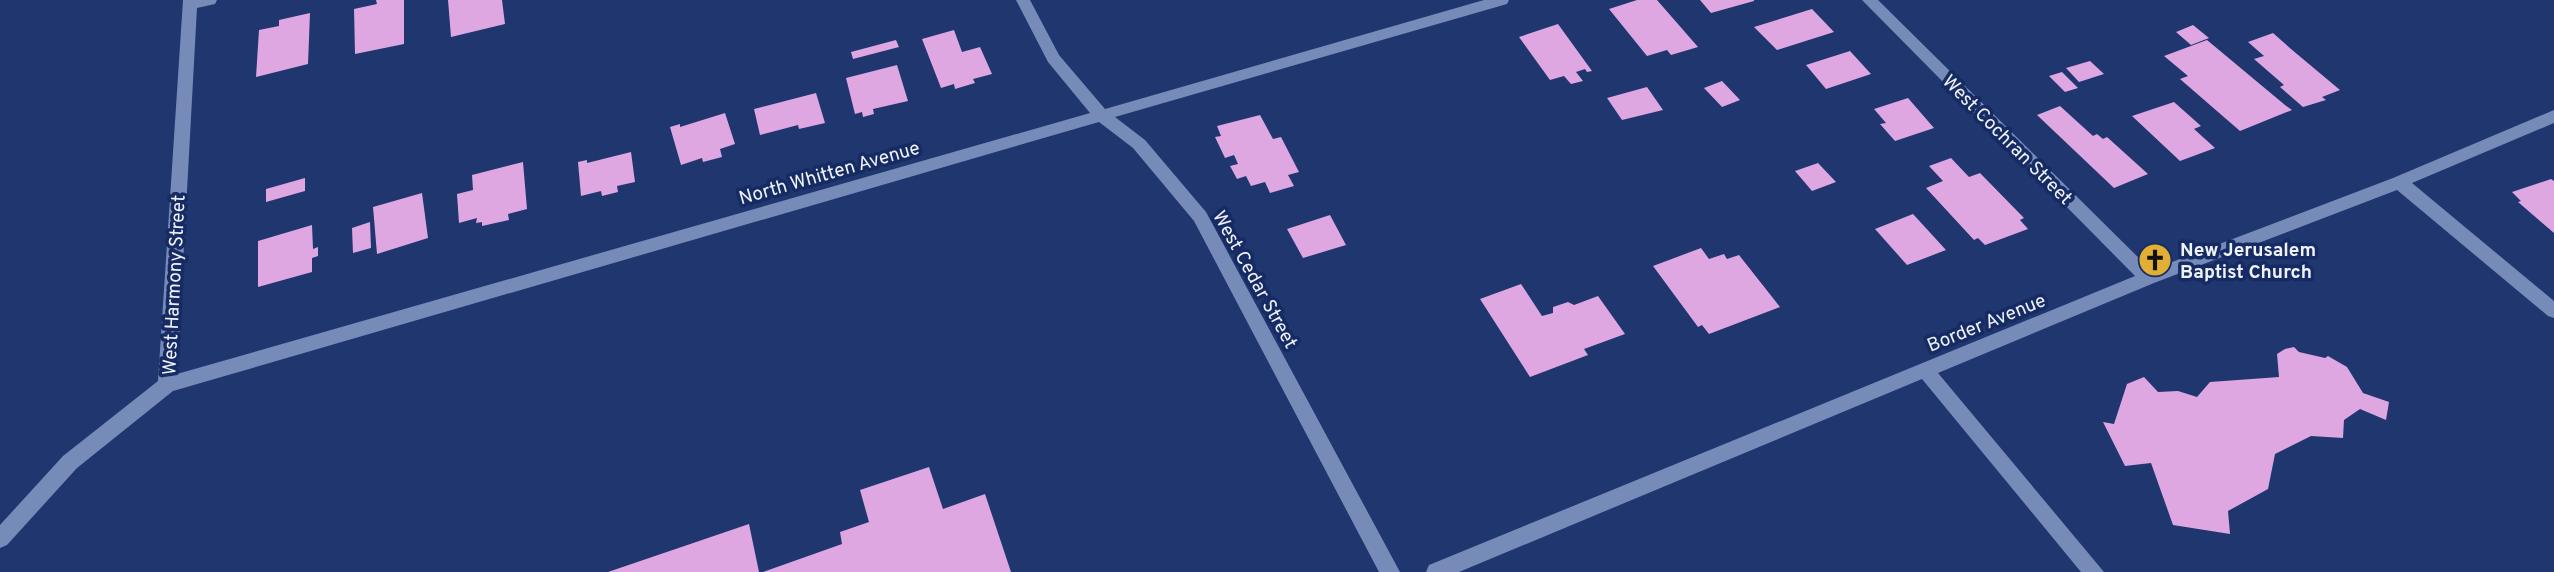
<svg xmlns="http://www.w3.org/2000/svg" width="2554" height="572" font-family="Overpass,sans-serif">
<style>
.building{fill:#dea7e1}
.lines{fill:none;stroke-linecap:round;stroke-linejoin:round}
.minor{fill:#768bb8;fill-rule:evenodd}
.labels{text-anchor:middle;stroke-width:7;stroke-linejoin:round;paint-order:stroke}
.street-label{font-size:19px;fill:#eff2f9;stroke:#162b63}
.poi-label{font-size:19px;font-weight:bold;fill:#eff2f9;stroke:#162b63;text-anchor:start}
</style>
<rect width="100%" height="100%" fill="#1f366f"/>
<g class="building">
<path d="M376 0H404V44L355 54 354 9 377 4Z"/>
<path d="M448 0H502L505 24 451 37Z"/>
<path d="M1637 0H1657L1698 47 1671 55 1667 50 1647 56 1609 9Z"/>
<path d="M1700 0H1754V1L1711 13Z"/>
<path d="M1812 9 1834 32 1777 50 1754 27Z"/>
<path d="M310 13 308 64 256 77 259 30 279 26V20Z"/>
<path d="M1558 24 1592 71 1587 72 1585 69 1576 72 1583 81 1571 84 1564 76 1550 80 1519 37Z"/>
<path d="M2193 25 2209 38 2191 45 2176 32Z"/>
<path d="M954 30 962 52 980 47 992 74 973 79 975 83 955 89 954 84 941 88 922 39Z"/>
<path d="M2273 33 2291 49 2340 90 2322 97 2326 100 2303 107 2280 87 2284 85 2254 59 2264 56 2248 42Z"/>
<path d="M896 40 899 47 853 59 851 52Z"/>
<path d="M2207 40 2285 105 2292 110 2240 131 2180 79 2188 76 2164 56Z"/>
<path d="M1850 51 1871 74 1826 89 1806 65Z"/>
<path d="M2090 61 2104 74 2079 82 2066 68Z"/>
<path d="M897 65 908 101 873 109 874 114 863 117 862 112 855 114 846 78Z"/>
<path d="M2062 72 2078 88 2065 92 2049 76Z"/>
<path d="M1722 81 1740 100 1722 107 1704 88Z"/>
<path d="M1647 87 1663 110 1622 120 1607 98Z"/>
<path d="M816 93 825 123 799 129 798 125 760 135 754 109Z"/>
<path d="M1908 98 1934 128 1895 141 1880 124 1886 123 1874 109Z"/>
<path d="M2174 102 2201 126 2194 129 2215 148 2180 161 2132 116Z"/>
<path d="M2060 106 2093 136 2097 134 2103 139 2107 137 2148 174 2114 188 2037 115Z"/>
<path d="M725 113 735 144 720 149 722 157 703 162 702 158 681 165 670 127 680 124V127Z"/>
<path d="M1260 115 1273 139 1281 137 1299 172 1288 175 1294 186 1270 193 1265 182 1251 186 1246 176 1237 179 1230 166 1238 164 1234 155 1225 158 1215 137 1221 136 1217 126Z"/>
<path d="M631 152 635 182 617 186 618 192 602 196 601 191 581 196 578 162 587 160V163Z"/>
<path d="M1951 158 1969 177 1980 173 2024 218 2020 220 2028 229 1985 245 1978 238 1974 240 1926 188 1943 181 1929 166Z"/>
<path d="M523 162 527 209 508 214 509 220 482 226V222L476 223 477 218 459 223 457 194 473 190 472 175Z"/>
<path d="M1818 163 1836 182 1812 191 1795 171Z"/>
<path d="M305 178V191L266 202V189Z"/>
<path d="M2551 179 2554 181V233L2518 202 2521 201 2512 192Z"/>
<path d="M422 193 428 238 377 254 373 207Z"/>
<path d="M1913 214 1946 250 1907 265 1875 229Z"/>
<path d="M1330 215 1346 245 1303 258 1287 229Z"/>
<path d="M370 222 371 248 353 253 352 228Z"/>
<path d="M312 225 313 249 318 247V256L312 258V272L258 287V241Z"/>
<path d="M1701 248 1709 259 1724 254 1727 259 1739 255 1780 307 1709 334 1702 325 1698 327 1653 266Z"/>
<path d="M1521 284 1542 316 1553 313V307L1568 302 1574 305 1598 296 1625 334 1584 349 1588 355 1530 377 1480 299Z"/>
<path d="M2294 347 2299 352 2325 358 2328 356 2347 367 2363 393 2389 402 2386 420 2360 409 2344 420 2343 438 2311 436 2275 454 2268 489 2228 511 2230 534 2173 525 2151 463 2125 466 2103 422 2114 424 2127 384 2144 377 2158 392 2178 391 2197 397 2210 382 2279 377 2277 354 2285 349Z"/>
<path d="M929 467 943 509 985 494 1011 572H763L842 544 840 532 869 522 860 490Z"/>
<path d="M749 524 759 572H608Z"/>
</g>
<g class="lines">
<g class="minor">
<path d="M183 0H217L215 4 197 8 177 374 1090 113 1048 62 1016 0H1030L1059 55 1105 109 1484 0H1509L1507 4 1115 117 1145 140 1206 212 1400 572H1379L1194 221 1133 148 1099 122 173 391 77 468 7 545 0 548V525L63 456 158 381Z"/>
<path d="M1862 0H1878L2151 270 2393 178 2554 110V123L2412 183 2554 301V318L2548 316 2397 190 2154 283 1938 373 2104 572H2081L1922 379 1459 572H1426L1429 565 2135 276Z"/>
</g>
</g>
<defs>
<symbol id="church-disc" viewBox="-11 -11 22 22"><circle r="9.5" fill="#e1af34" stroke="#162b63"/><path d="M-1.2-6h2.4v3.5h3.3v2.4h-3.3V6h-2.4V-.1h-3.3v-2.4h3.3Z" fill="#111"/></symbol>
</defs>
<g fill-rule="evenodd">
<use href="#church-disc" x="2136" y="241" width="38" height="38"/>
</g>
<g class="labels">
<g class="street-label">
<text transform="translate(2008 139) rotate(45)" y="7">West Cochran Street</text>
<text transform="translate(829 172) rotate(-16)" y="7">North Whitten Avenue</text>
<text transform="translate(1256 279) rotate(61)" y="7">West Cedar Street</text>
<text transform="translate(173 285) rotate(-87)" y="7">West Harmony Street</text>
<text transform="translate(1986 322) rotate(-22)" y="7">Border Avenue</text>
</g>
<g class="poi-label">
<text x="2180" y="256">New Jerusalem<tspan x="2180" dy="22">Baptist Church</tspan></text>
</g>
</g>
</svg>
